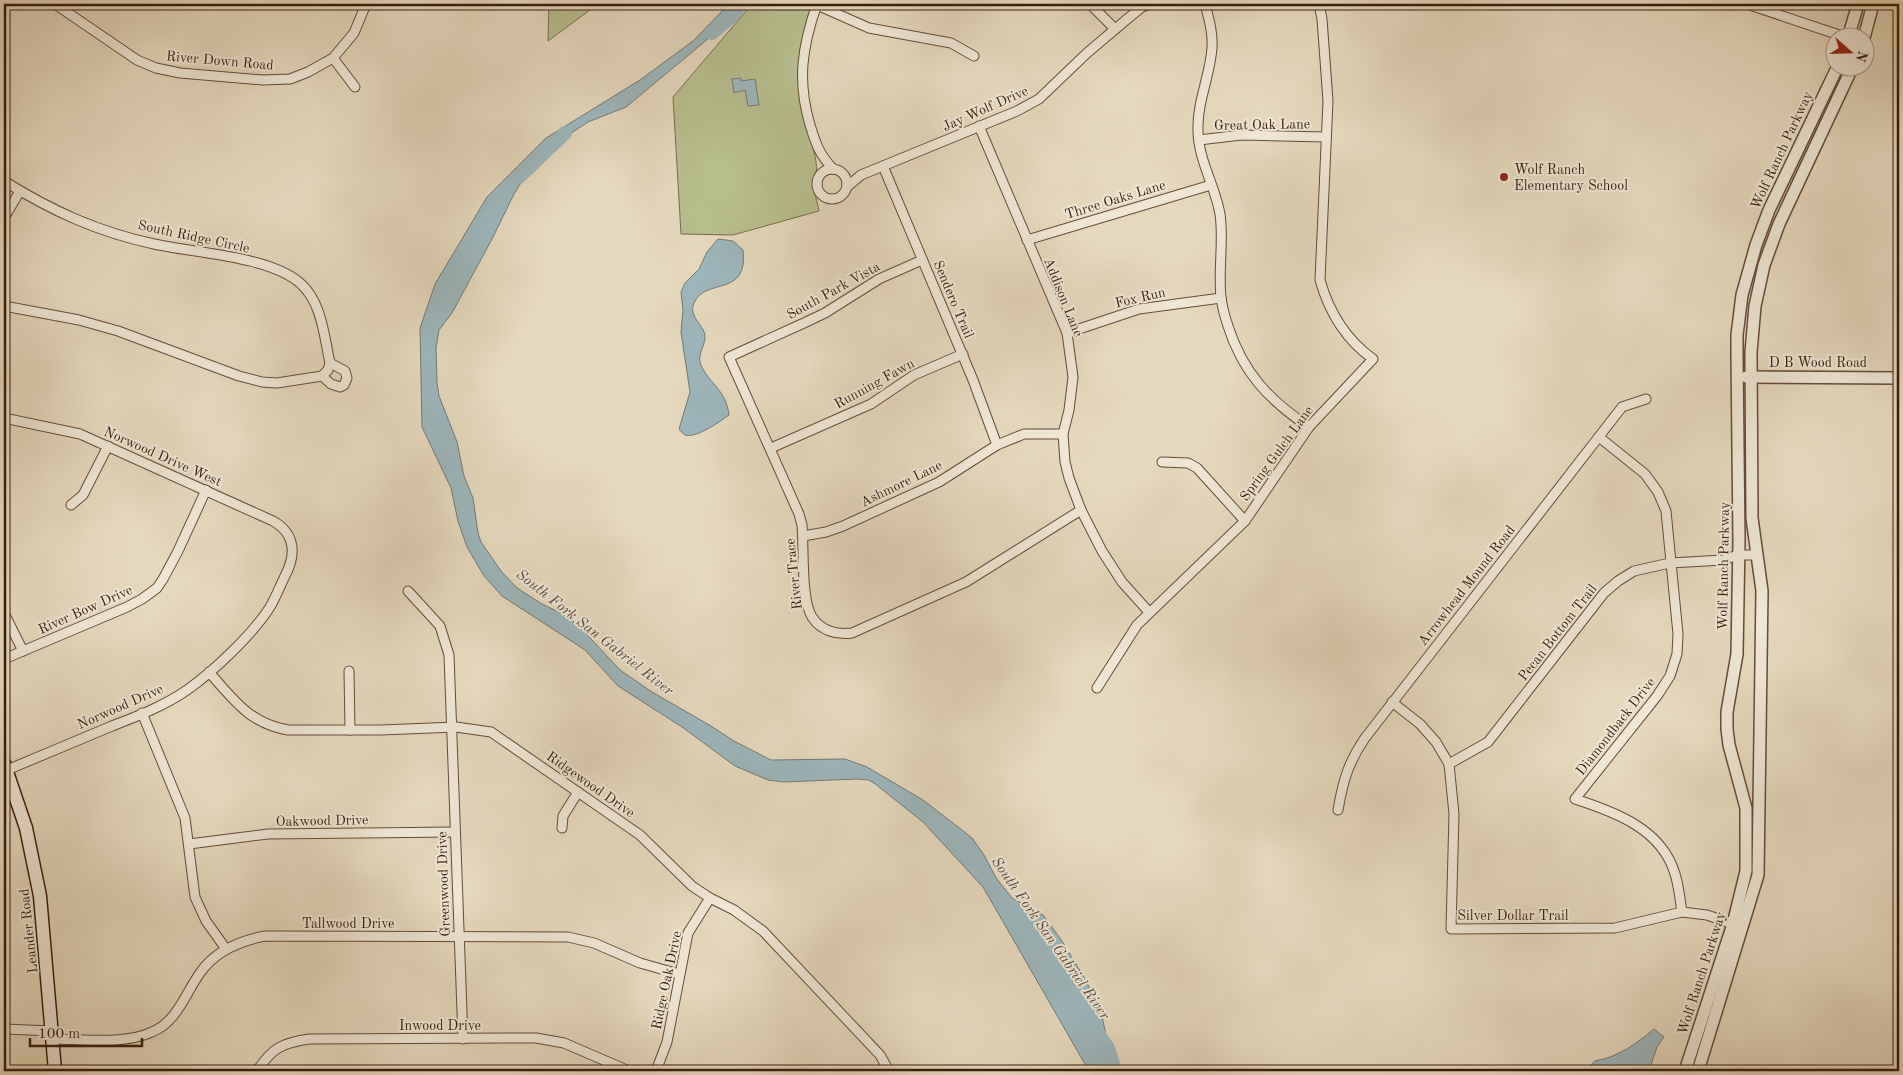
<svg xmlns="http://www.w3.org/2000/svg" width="1903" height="1075" font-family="'Old Standard TT',serif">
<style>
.green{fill:#b8be8e;stroke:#786d4c}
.water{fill:#9cb6bc;stroke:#747874}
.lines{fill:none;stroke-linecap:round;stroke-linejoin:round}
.river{stroke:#9cb6bc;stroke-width:14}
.minor-casing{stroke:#644b36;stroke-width:11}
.tertiary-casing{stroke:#644b36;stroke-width:14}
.secondary-casing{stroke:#391c09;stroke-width:15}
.minor{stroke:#efe6d3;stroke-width:9}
.tertiary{stroke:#efe6d3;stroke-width:11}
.secondary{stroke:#efe6d3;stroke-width:12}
.poi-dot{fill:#8f2418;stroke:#efe6d3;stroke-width:2}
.labels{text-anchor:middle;stroke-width:4;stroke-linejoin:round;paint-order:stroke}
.street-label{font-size:14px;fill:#391c09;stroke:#efe6d3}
.poi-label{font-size:14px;fill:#391c09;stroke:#efe6d3;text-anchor:start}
.water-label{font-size:15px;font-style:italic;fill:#574a3f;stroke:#efe6d3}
</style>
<rect width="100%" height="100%" fill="#e6d8bc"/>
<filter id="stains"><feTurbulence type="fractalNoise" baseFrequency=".004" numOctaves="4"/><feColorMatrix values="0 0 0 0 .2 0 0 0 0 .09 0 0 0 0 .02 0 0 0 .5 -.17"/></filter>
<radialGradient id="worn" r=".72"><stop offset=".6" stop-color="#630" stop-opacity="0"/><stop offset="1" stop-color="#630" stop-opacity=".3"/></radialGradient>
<g class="green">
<path d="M549 4H598L548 41Z"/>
<path d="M752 4H812C802 33 795 68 800 99 803 120 813 141 816 162 818 174 813 180 814 188 815 196 818 204 819 211L733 235 681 234 673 97Z"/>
</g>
<g class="water">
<path d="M729 4H742L709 38 626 107 588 122 547 149 534 162 514 194 493 237 452 313 439 330 436 348 437 382 439 396 457 442 464 476 473 498 478 533 481 542 501 571 517 588 542 604 565 615 578 625 620 670 652 692 711 726 734 741 771 760 845 759 867 767 923 800 962 830 972 838 984 855 996 878 1012 898 1043 915 1062 941 1085 979 1101 1012 1105 1030 1106 1051 1119 1071H1089L983 887 923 822 874 783 868 780 857 779 784 782 768 780 735 766 682 727 618 686 585 650 502 596 484 576 467 547 458 521 451 488 422 427 420 328 435 284 487 197 546 138 640 80 693 41Z"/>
<path d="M741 78V81L755 79 759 105 748 106 745 90 734 93 732 79Z"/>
<path d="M718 239 733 241 743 250C749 298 705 277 694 303 688 316 703 324 705 335 706 344 698 353 700 362 706 382 726 388 729 415 721 421 695 439 685 435 682 433 681 431 679 429L690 392 681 332 683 310 681 292 685 283 699 269 707 252Z"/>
<path d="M1654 1029 1664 1037 1657 1047 1649 1071H1590V1066L1595 1061C1616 1058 1638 1043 1654 1029Z"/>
</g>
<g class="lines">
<g class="river">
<path d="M712 33 731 17 741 4"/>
<path d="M519 177 565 133"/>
<path d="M1095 1029 1108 1048 1115 1071"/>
</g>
<defs>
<g id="minor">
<path d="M55 4 137 60 156 68 180 73 263 80 290 79 308 72 333 58 354 33 366 4"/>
<path d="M817 4C802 47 797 81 810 125 816 144 819 154 833 169"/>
<path d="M1090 4 1115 29"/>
<path d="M1205 4C1209 19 1213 33 1212 48 1210 76 1197 102 1198 130 1198 160 1215 185 1220 214 1224 241 1218 269 1221 297 1222 307 1225 317 1228 326 1243 373 1269 400 1309 427"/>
<path d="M1747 4 1848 38"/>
<path d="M817 5 869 28 951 43 974 56"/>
<path d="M333 58 355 87"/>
<path d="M979 126 1067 333 1073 377 1069 410 1063 434 1065 462 1069 478 1081 510 1102 551 1122 582 1149 612"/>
<path d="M1199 140 1241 135 1326 137"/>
<path d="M883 166 973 380 997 445"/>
<circle cx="832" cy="184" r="15"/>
<path d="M4 181C52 211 98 232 154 244 194 253 269 256 300 283 322 302 324 336 330 363L328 370 322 376 277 383 262 382 239 376 118 331 79 320 4 306"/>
<path d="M848 186 861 175 1017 111 1039 99 1087 53 1126 20 1142 7 1150 4"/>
<path d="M4 218 20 191"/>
<path d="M1027 240 1211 185"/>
<path d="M922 260 879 279 825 313 804 323 729 357 799 514 802 525C804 547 801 600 812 617 821 631 837 635 852 633L966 582 1081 510"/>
<path d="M1067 333 1139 309 1221 298"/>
<path d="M322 376 331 384 340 387 344 385 347 378 345 371 330 363"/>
<path d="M4 418 80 434 273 521C296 534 296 555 285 576 280 586 276 597 270 607 253 634 214 671 187 690 164 706 138 716 112 726 77 741 42 755 7 770"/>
<path d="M1599 437 1645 474 1658 492 1666 511 1678 634 1677 654 1670 676 1657 696 1575 799C1615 812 1662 829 1675 874 1679 886 1680 900 1682 912"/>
<path d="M771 448 871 404 914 375 963 354"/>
<path d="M1162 462 1188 463 1197 468 1245 521"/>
<path d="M71 505 83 495 108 446"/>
<path d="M803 536 826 532 843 526 939 482 997 445 1024 434H1063"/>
<path d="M408 591 440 626 449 655 463 1039"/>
<path d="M4 613 23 651"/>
<path d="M4 659 127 607 142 599 157 588 163 579 178 551 206 490"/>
<path d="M349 671 350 730"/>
<path d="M209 672C233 699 250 724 288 730H381L456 727 491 732 640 835 692 886 710 898 734 910 763 931 880 1055 889 1071"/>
<path d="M1097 688 1137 625 1245 521 1309 427 1373 359C1345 339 1329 312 1320 280L1328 101 1322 19 1319 4"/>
<path d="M1392 702 1420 724 1436 742 1449 764 1454 814 1451 929 1615 928 1682 912 1707 915 1733 924"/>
<path d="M142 713 185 818 195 897 206 921 226 949"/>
<path d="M1449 764 1488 742 1604 593 1618 581 1634 571 1670 563 1723 560 1738 555H1757"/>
<path d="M1338 810C1343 781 1348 763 1365 738L1622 407 1646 399"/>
<path d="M562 828 563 816 578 792"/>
<path d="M189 844 268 834 455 832"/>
<path d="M4 1029 52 1031"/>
<path d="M53 1039C83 1039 124 1045 152 1032 177 1022 185 994 200 973 215 951 239 941 265 936L568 937 594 943 640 963 679 974"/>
<path d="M257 1071C272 1048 282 1043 309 1039L536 1038 564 1043 629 1071"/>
<path d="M656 1071 667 1042 688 933 710 898"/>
</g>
<g id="tertiary">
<path d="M1848 38 1858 4"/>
<path d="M1864 38 1873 4"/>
<path d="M1746 377 1899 378"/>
<path d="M1685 1071 1733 924 1746 871V808L1729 745 1727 729V712L1737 654 1739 541 1737 355V335L1742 295 1756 245 1769 210 1837 68"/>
<path d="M1698 1071 1758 875 1762 591 1752 518 1751 352 1755 306 1764 265 1779 224 1852 68"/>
</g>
<path id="secondary" d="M4 763 26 828 40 896 55 1071"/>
</defs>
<use href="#minor" class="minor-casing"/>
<use href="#tertiary" class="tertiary-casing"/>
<use href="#secondary" class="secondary-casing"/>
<use href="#minor" class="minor"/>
<use href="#tertiary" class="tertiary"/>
<use href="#secondary" class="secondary"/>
</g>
<circle class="poi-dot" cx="1504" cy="177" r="5"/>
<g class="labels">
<g class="street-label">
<text transform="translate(220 60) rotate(5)" y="5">River Down Road</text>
<text transform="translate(985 108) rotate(-24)" y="5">Jay Wolf Drive</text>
<text transform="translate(1262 124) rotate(-1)" y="5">Great Oak Lane</text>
<text transform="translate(1781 150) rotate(-65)" y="5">Wolf Ranch Parkway</text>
<text transform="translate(1115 199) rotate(-17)" y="5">Three Oaks Lane</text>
<text transform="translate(194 236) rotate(12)" y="5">South Ridge Circle</text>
<text transform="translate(833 290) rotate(-29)" y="5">South Park Vista</text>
<text transform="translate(1064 297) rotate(68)" y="5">Addison Lane</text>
<text transform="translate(1140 297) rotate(-13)" y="5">Fox Run</text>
<text transform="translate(954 299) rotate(67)" y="5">Sendero Trail</text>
<text x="1818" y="367">D B Wood Road</text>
<text transform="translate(874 383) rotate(-29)" y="5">Running Fawn</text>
<text transform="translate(1276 453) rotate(-54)" y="5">Spring Gulch Lane</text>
<text transform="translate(163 456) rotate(24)" y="5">Norwood Drive West</text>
<text transform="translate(901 483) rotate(-26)" y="5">Ashmore Lane</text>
<text transform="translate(1723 566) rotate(-89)" y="5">Wolf Ranch Parkway</text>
<text transform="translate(793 574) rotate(-96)" y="5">River Trace</text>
<text transform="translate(1466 585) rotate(-52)" y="5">Arrowhead Mound Road</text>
<text transform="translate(85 609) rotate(-24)" y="5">River Bow Drive</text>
<text transform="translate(1557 632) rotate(-52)" y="5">Pecan Bottom Trail</text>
<text transform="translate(120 706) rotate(-24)" y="5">Norwood Drive</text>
<text transform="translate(1615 726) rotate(-52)" y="5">Diamondback Drive</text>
<text transform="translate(591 784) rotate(35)" y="5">Ridgewood Drive</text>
<text transform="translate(322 820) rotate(-1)" y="5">Oakwood Drive</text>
<text transform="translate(443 884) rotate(-92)" y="5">Greenwood Drive</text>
<text x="1513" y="920">Silver Dollar Trail</text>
<text x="348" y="928">Tallwood Drive</text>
<text transform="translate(28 931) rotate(-96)" y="5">Leander Road</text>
<text transform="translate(1701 973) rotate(-72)" y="5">Wolf Ranch Parkway</text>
<text transform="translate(666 980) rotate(-78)" y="5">Ridge Oak Drive</text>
<text x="440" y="1030">Inwood Drive</text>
</g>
<g class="poi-label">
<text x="1514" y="174">Wolf Ranch<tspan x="1514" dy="16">Elementary School</tspan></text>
</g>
<g class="water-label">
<text transform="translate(595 632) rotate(38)" y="5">South Fork San Gabriel River</text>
<text transform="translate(1051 938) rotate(55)" y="5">South Fork San Gabriel River</text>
</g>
</g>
<rect width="1903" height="1075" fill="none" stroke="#e6d8bc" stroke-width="20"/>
<rect x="5" y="5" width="1893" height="1065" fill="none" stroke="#391c09" stroke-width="2.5"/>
<rect x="10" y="10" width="1883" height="1055" fill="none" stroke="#391c09"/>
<g transform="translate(1850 52) rotate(110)"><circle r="24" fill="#efe6d3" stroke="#a69582"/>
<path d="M0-4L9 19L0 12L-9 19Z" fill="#8f2418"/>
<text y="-8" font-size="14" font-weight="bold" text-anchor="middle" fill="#391c09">N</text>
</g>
<path d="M30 1038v8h112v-8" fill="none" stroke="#391c09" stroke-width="2.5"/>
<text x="38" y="1038" font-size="15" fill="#391c09" stroke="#efe6d3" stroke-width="4" paint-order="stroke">100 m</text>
<rect width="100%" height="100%" filter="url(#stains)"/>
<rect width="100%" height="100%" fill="url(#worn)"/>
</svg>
